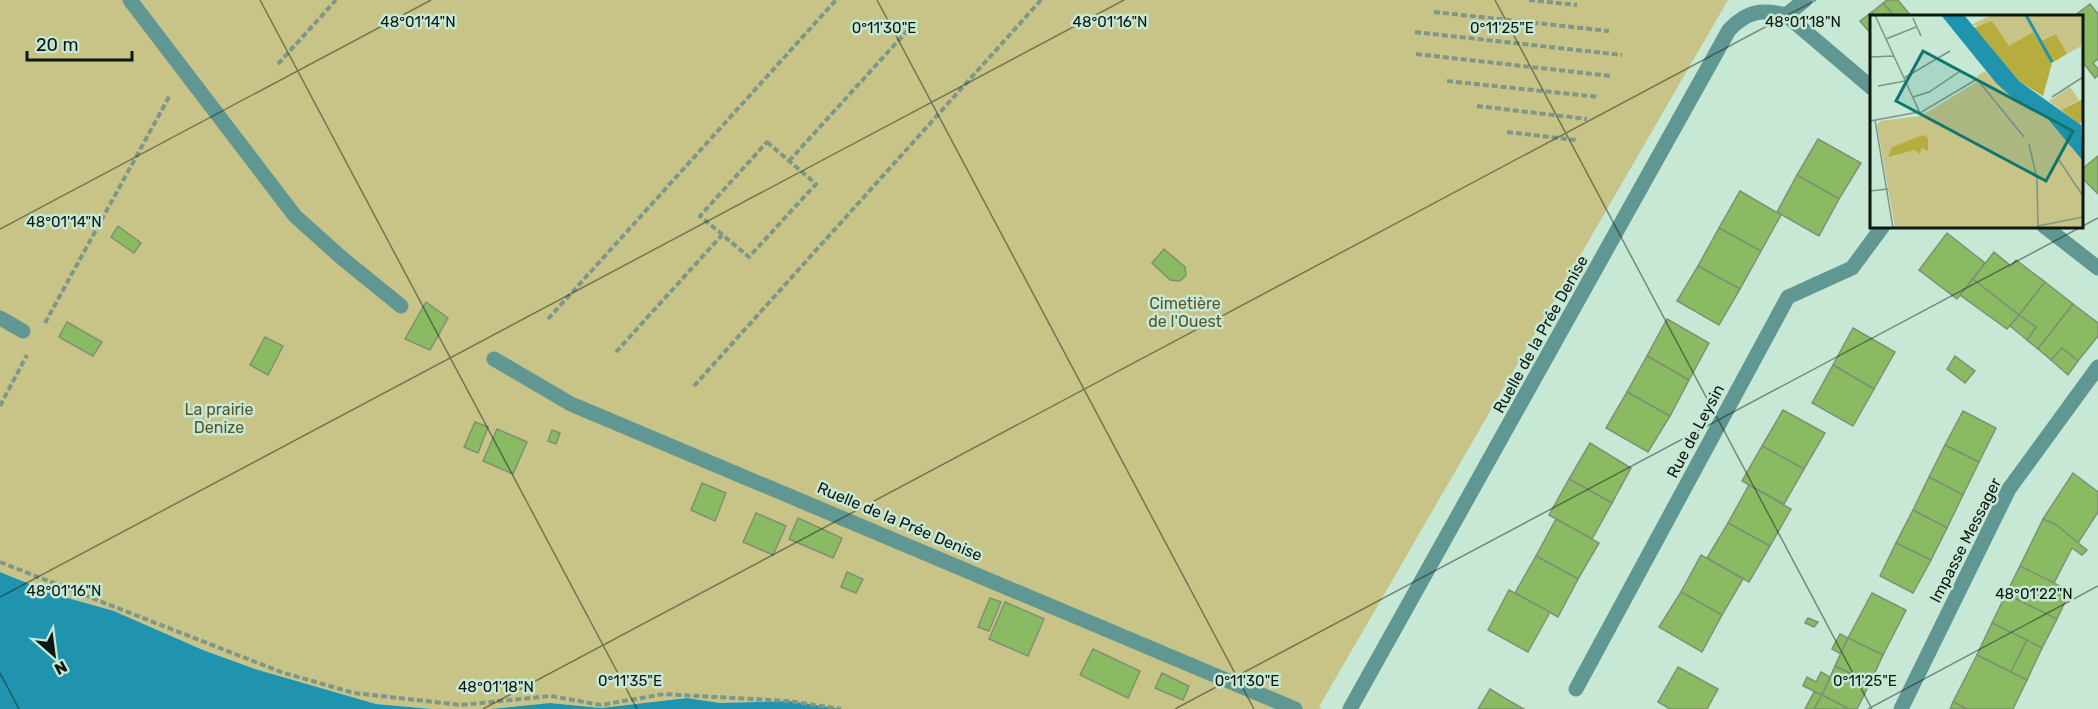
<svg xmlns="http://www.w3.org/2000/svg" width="2098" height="709" font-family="Rubik,sans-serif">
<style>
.green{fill:#c8c386}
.water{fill:#2094af}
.building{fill:#8abb62;stroke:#809075;stroke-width:1.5}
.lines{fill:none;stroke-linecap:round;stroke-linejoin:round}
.path{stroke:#7e9789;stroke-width:4;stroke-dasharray:6 3;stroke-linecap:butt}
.service{stroke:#609793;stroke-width:15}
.minor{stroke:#609793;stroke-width:15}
.ticks{fill:none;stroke:#0c1812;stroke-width:1.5;stroke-opacity:0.45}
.labels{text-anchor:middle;stroke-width:5;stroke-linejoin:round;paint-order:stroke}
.park-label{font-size:16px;fill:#595528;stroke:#c6e8d5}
.street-label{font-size:16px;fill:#0c1812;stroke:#c6e8d5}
.inset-river{fill:none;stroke:#2094af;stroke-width:3}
.inset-road{fill:none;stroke:#7c9587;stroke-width:1.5}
.view{fill:#0f766e;fill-opacity:0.15;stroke:#0f766e;stroke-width:3}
.inset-edge{fill:none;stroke:#0c1812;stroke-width:3}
.ticks-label{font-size:15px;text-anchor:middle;fill:#0c1812;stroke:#c6e8d5;stroke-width:5;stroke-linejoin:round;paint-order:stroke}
</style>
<rect width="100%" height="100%" fill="#c6e8d5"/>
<path class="green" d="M0 0H1728L1319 707 1322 709H841L789 701 720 703 687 698 601 708 550 703 491 709H432L376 704 255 669 203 650 114 611 57 595 0 572Z"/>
<path class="water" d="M0 572 57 595 114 611 203 650 255 669 376 704 432 709H491L550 703 601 708 687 698 720 703 789 701 841 709H0Z"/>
<g class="building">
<path d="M1887 0H1898L1911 16H1894L1883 3Z"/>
<path d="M1883 3 1894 16H1876L1872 12Z"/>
<path d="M2090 4 2098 14V59L2093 63 2098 69V75L2095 78 2082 61V16H2074Z"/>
<path d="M1872 12 1876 16H1872V35L1860 21Z"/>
<path d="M1818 139 1861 163 1839 199 1797 175Z"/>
<path d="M2098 156V194L2082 178V169Z"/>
<path d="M1797 175 1839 199 1819 236 1777 212Z"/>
<path d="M1740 191 1781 215 1761 251 1719 228Z"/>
<path d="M118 226 141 243 134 253 111 237Z"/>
<path d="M1719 228 1761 251 1740 289 1698 266Z"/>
<path d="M1947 233 1985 263 1957 299 1919 270Z"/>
<path d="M1164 249 1185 267 1186 275 1180 281 1170 280 1152 263Z"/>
<path d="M1994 252 2011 266 2016 260 2045 282 2019 315 1973 279Z"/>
<path d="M1698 266 1740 289 1719 325 1677 301Z"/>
<path d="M1973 279 2019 315 2007 329 1960 295Z"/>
<path d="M2045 282 2073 304 2038 349 2027 340 2036 327 2019 315Z"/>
<path d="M426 302 448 318 430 350 405 339Z"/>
<path d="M2073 304 2098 323V336L2078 361 2062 348 2051 360 2038 349Z"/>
<path d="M2019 315 2036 327 2027 340 2010 326Z"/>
<path d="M1667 319 1709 343 1689 380 1647 356Z"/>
<path d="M67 322 102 342 93 356 59 337Z"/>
<path d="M1853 328 1895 352 1874 389 1833 365Z"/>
<path d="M265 337 283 346 268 375 250 365Z"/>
<path d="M2062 348 2078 361 2068 375 2051 360Z"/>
<path d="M1647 356 1689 380 1670 416 1627 392Z"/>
<path d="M1955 356 1975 371 1965 383 1947 369Z"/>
<path d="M1833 365 1874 389 1853 426 1812 403Z"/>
<path d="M1627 392 1670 416 1648 452 1606 428Z"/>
<path d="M1783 410 1825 433 1804 469 1762 446Z"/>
<path d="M1963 411 1996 428 1979 462 1945 445Z"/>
<path d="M475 422 488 427 478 453 464 447Z"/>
<path d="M497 429 527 442 513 474 483 461Z"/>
<path d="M552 430 560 433 556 444 548 441Z"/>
<path d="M1590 443 1631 468 1612 503 1569 479Z"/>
<path d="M1945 445 1979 462 1963 495 1929 477Z"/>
<path d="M1762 446 1804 469 1784 504 1742 481Z"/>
<path d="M2073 473 2098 492V512L2078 543 2055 524 2043 519Z"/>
<path d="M1929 477 1963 495 1947 528 1913 510Z"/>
<path d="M1569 479 1612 503 1592 539 1549 515Z"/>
<path d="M702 483 726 493 715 521 691 510Z"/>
<path d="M1749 485 1791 509 1770 546 1728 523Z"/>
<path d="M1913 510 1947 528 1931 560 1896 543Z"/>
<path d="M756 513 786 526 773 555 743 542Z"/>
<path d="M798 518 842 538 833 558 789 539Z"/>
<path d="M1556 519 1599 543 1578 579 1536 556Z"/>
<path d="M2043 519 2055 524 2087 550 2082 555 2072 548 2054 583 2020 566Z"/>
<path d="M1728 523 1770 546 1749 582 1707 558Z"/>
<path d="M1896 543 1931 560 1913 593 1880 576Z"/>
<path d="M1701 555 1743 579 1722 615 1681 592Z"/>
<path d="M1536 556 1578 579 1558 617 1515 593Z"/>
<path d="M2020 566 2070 591 2057 619 2006 594Z"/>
<path d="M847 572 863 579 856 593 841 587Z"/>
<path d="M1509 590 1550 612 1528 652 1488 630Z"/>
<path d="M1681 592 1722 615 1702 652 1659 627Z"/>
<path d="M1872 593 1906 610 1883 655 1848 638Z"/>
<path d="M2006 594 2057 619 2042 648 1992 623Z"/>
<path d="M990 598 1001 602 989 631 978 627Z"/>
<path d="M1005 602 1044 619 1028 656 989 639Z"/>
<path d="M1808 618 1818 622 1814 627 1805 623Z"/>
<path d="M1992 623 2027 640 2011 672 1977 655Z"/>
<path d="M1840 634 1848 638 1841 654 1832 649Z"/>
<path d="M1848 638 1883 655 1870 683 1835 666Z"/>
<path d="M2027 640 2042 648 2027 680 2011 672Z"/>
<path d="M1093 649 1140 671 1128 698 1080 675Z"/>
<path d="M1977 655 2027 680 2013 709H1967L1953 702Z"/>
<path d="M1835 666 1870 683 1857 709H1849L1822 695Z"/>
<path d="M1678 667 1718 689 1707 709H1670L1658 702Z"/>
<path d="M1821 672 1830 677 1822 695 1803 686 1807 677 1816 682Z"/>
<path d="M1162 673 1189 686 1183 700 1155 688Z"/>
<path d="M1490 689 1506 699 1524 709H1478Z"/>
<path d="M1814 692 1822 695 1814 709H1805Z"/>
<path d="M1822 695 1849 709H1814Z"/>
<path d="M1953 702 1967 709H1950Z"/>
</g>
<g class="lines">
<g class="path">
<path d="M1529 0 1577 5"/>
<path d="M1434 12 1609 31"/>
<path d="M1415 32 1622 55"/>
<path d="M1416 54 1611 76"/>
<path d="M278 64 336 0"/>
<path d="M1447 81 1599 97"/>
<path d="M1477 106 1587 119"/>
<path d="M1507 132 1576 140"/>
<path d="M767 142 816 184 749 257 700 216Z"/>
<path d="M789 161 907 31"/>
<path d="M548 319 836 0"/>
<path d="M45 323 170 95"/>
<path d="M616 352 722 235"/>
<path d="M694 386 1041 0"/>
<path d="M0 406 27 355"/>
<path d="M0 562 281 672 354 693 461 705 551 696 601 705 664 694 789 701 841 709"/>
</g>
<g class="service">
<path d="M130 0 295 216 343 259 401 306"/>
<path d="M0 318 23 331"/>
<path d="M494 359 571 404 1295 709"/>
<path d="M1350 709 1729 30C1747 11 1761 9 1786 15"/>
</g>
<g class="minor">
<path d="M1805 0 1786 15 1872 88"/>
<path d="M2044 226 2098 268"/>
<path d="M1576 689 1788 297 1852 268 1883 226"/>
<path d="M1901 709 2009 489 2098 367"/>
</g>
</g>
<path class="ticks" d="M260 0 637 709M877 0 1254 709M1495 0 1872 709M0 229 431 0M0 597 1124 0M0 673 19 709M483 709 1816 0M1175 709 2098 218M1868 709 2098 586"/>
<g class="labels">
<g class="park-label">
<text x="1185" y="309">Cimetière<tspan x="1185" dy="18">de l'Ouest</tspan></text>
<text x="219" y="415">La prairie<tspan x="219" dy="18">Denize</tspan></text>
</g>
<g class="street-label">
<text transform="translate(1540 334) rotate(-61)" y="6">Ruelle de la Prée Denise</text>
<text transform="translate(1695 431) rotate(-62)" y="6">Rue de Leysin</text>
<text transform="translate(900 521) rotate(23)" y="6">Ruelle de la Prée Denise</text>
<text transform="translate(1965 540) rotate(-63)" y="6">Impasse Messager</text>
</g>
</g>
<g transform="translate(1870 15)">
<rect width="213" height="213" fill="#c6e8d5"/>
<path d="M121 0H213L211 31 197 39 186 19 169 27 163 17 139 31 111 11 101 10ZM115 56 143 84 177 103 213 146V213H25L7 110 10 106 51 101 108 66 107 61ZM200 72 209 85 191 95 179 86Z" fill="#c8c386"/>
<path d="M122 6 139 31 163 17 169 27 186 19 197 39 182 48 173 81 149 66 103 13ZM213 84V106L209 109 191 95ZM53 120 58 123V136L52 133 53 127 50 139 45 135 18 142 22 132Z" fill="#b7ad3e"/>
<path d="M71 0H94L149 66 211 110 213 146 177 103 146 86 126 68Z" fill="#2094af"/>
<path class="inset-river" d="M156 0 182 47"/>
<path class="inset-road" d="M5 0 50 98 107 64 154 122M43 3 51 21M16 24 46 12M0 42 24 41M34 63 80 36M8 71 35 66M43 82 59 77 89 57M182 82 213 62M5 105 23 213M0 106 49 97M159 129 167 164 168 213M187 142 213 181M0 176 18 174M168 211 213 202"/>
<path class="view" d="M53 36 203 116 176 166 26 86Z"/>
<rect width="213" height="213" class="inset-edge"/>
</g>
<g class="ticks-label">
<text x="1110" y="27">48°01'16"N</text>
<text x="1803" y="27">48°01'18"N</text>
<text x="418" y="27">48°01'14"N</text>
<text x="884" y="33">0°11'30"E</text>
<text x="1502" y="33">0°11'25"E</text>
<text x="64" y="227">48°01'14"N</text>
<text x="64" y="596">48°01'16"N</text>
<text x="2034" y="599">48°01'22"N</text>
<text x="630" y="686">0°11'35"E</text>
<text x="1247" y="686">0°11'30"E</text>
<text x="1865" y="686">0°11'25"E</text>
<text x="496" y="692">48°01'18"N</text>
</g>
<g transform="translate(54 655) rotate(152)" stroke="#c6e8d5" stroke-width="4.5" paint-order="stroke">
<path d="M0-4.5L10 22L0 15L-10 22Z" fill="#0c1812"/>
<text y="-9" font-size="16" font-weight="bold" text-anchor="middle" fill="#0c1812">N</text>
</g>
<path d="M27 51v9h105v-9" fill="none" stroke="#0c1812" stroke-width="3"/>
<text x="36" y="51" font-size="18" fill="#0c1812" stroke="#c6e8d5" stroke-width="4.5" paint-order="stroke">20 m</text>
</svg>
